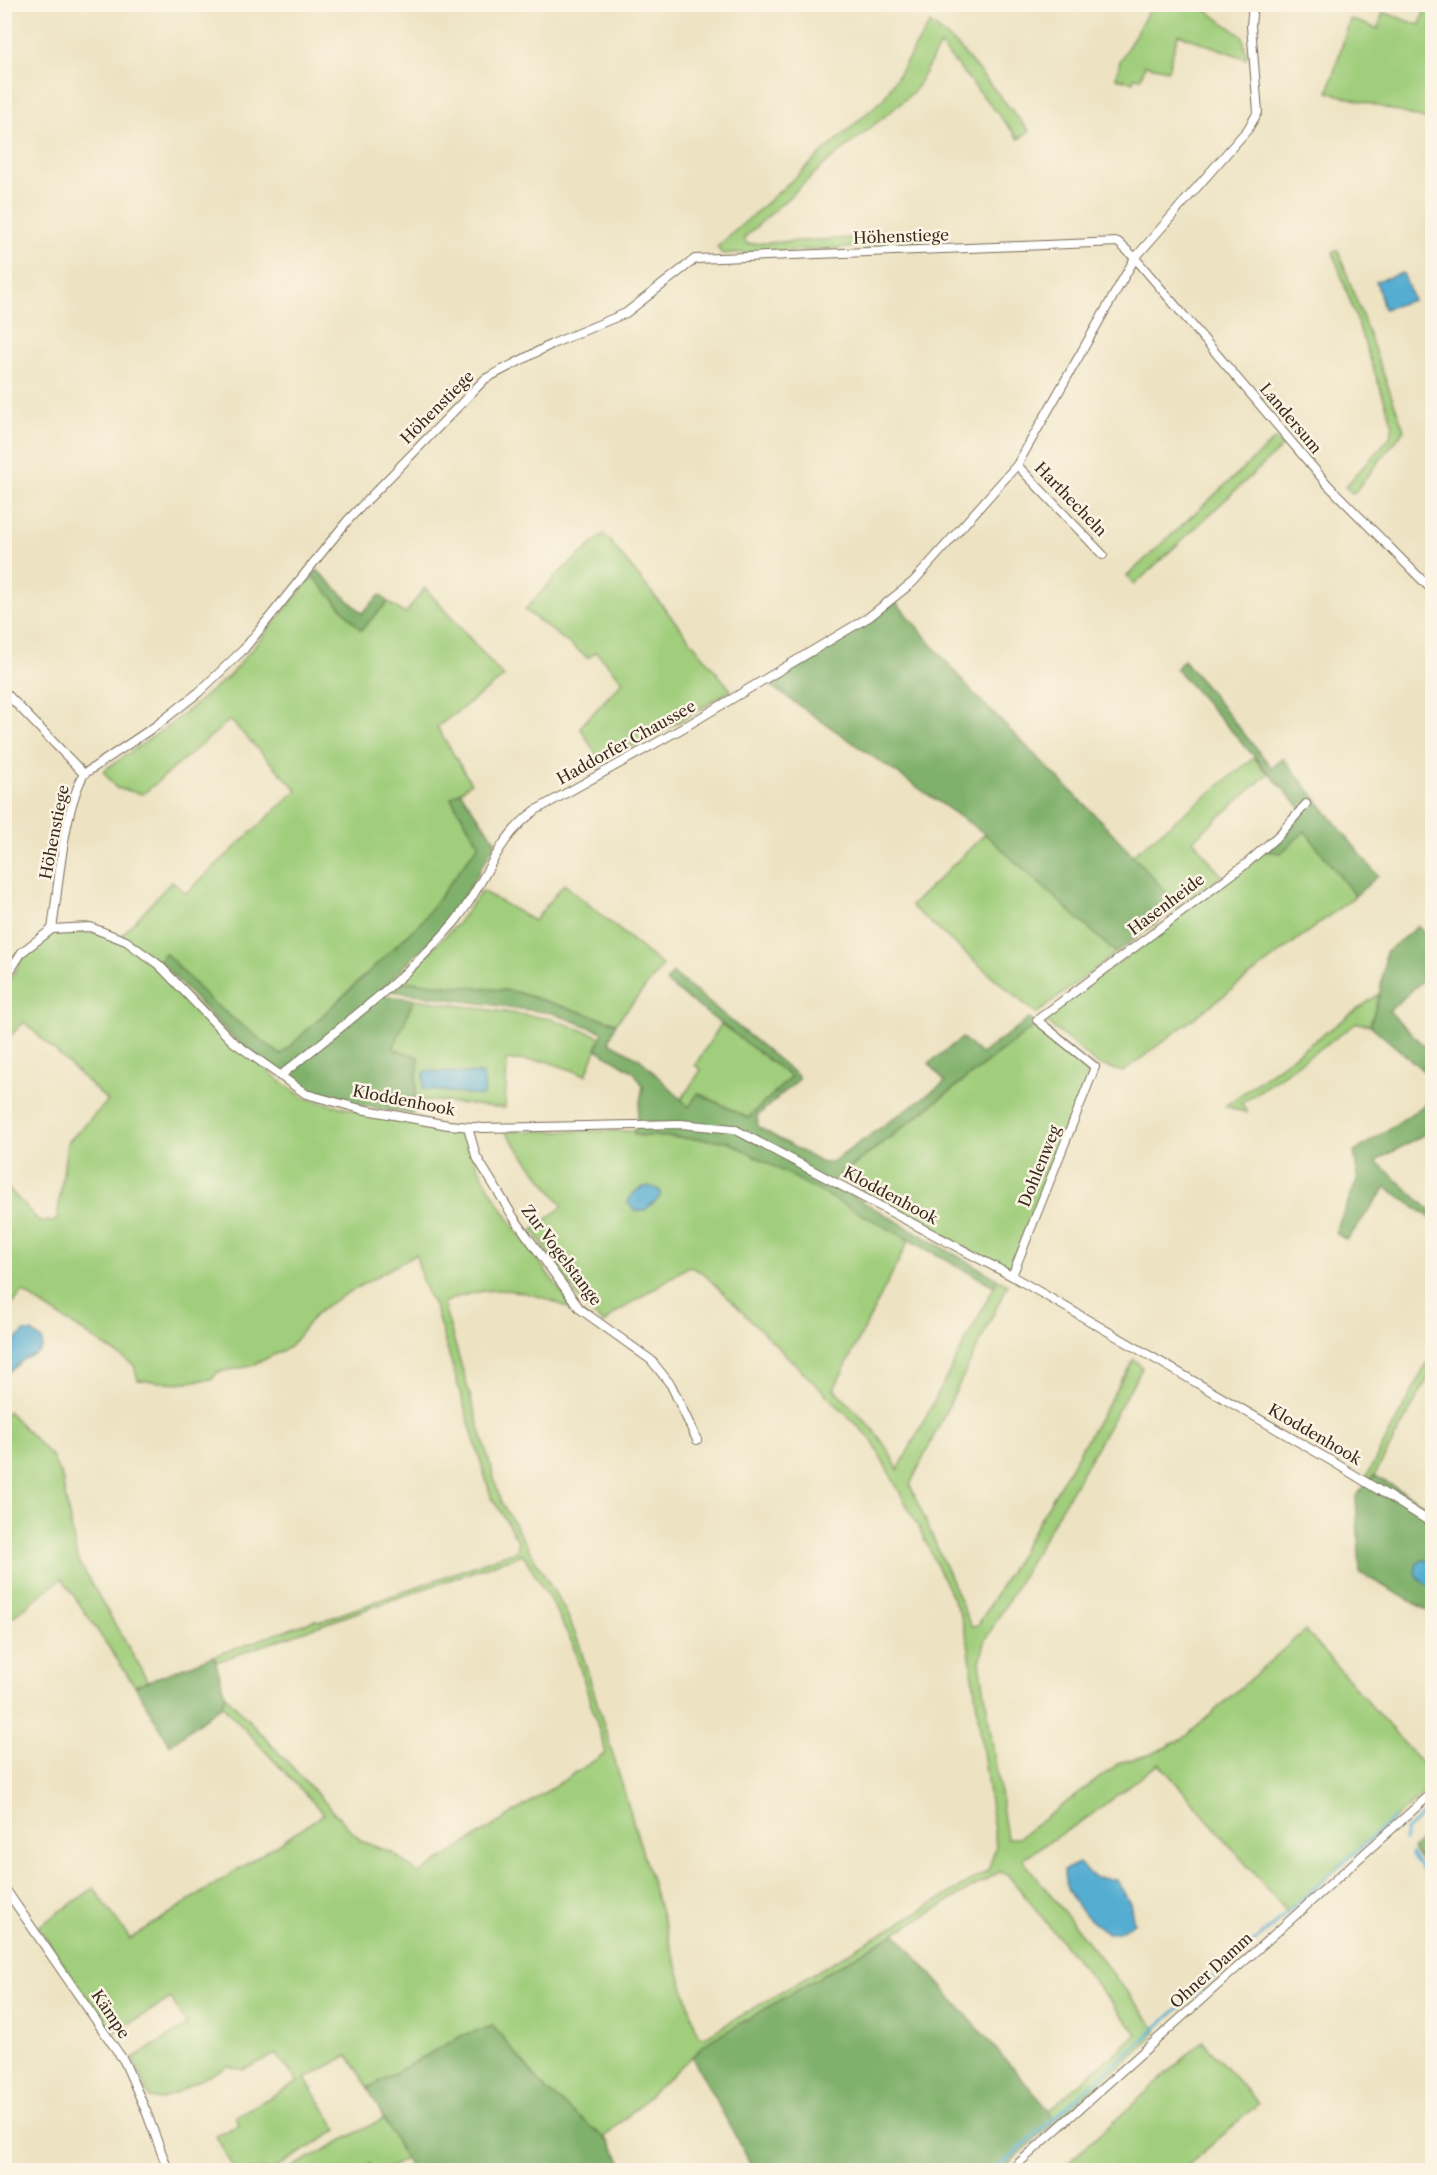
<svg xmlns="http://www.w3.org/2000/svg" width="1437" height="2175" font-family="'Libre Caslon Text',serif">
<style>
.green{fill:#a0ce7c;stroke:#6e7c4d;stroke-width:1.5}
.forest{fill:#80b16c;stroke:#5e6e45;stroke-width:1.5}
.water{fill:#54add1;stroke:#486c78;stroke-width:1.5}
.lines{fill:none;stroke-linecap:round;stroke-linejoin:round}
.stream{stroke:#54add1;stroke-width:3}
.minor-casing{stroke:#796b58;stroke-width:10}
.minor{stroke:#fff;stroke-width:8}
.labels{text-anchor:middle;stroke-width:5;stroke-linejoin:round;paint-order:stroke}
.street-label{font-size:16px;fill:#3b2a1e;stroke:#fcf5e5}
</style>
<rect width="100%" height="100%" fill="#fcf5e5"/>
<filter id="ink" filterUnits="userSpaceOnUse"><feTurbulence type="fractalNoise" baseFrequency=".0167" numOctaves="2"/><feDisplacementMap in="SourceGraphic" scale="12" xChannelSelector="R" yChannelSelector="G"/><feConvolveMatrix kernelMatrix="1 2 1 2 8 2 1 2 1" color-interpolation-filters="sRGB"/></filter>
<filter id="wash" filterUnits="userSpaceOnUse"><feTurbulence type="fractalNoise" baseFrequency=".008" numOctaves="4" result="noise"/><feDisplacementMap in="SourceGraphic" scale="24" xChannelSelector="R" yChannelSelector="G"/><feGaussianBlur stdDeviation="1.35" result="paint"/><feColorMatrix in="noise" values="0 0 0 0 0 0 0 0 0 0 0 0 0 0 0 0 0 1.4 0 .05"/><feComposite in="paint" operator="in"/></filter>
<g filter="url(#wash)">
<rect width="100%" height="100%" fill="#ede3c3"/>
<g class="green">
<path d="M1152 5H1199L1243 37 1247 59 1178 34 1168 70 1145 65 1141 78 1134 77 1133 82 1116 78 1120 61Z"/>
<path d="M1426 5H1432V121L1328 92 1350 19 1378 29 1383 12 1420 25Z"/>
<path d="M930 23 957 45 1029 131 1019 139 940 45 915 90 900 104 824 165 744 238 747 244 904 235 913 231 924 244 722 254 717 247 884 98Z"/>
<path d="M1338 250 1404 430 1353 494 1345 487 1390 437 1393 425 1333 252Z"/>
<path d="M1275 439 1283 446 1134 585 1127 576Z"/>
<path d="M604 534 731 690 682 720 601 763 580 727 623 681 596 652 588 658 525 610 557 575Z"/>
<path d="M313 576 361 630 388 602 405 614 425 588 504 677 437 727 471 783 451 799 479 844 422 921 281 1055 213 1003 165 954 159 961 122 935 172 881 186 893 297 790 230 720 143 794 116 788 103 771 171 724 230 675Z"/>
<path d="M1254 758 1268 774 1193 840 1222 876 1179 906 1132 855Z"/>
<path d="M1305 831 1355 896 1123 1072 1097 1064 1043 1019 1265 851 1281 853Z"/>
<path d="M985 834 1116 953 1036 1014 911 906Z"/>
<path d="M564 884 663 966 616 1023 513 991 400 981 456 925 482 891 534 921Z"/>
<path d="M89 930 125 945 155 967 279 1080 305 1098 357 1111 465 1131C479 1189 540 1261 575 1311 530 1289 490 1281 443 1303L501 1502 566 1612 579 1643 698 2035 705 2037 988 1871 996 1846 968 1642 961 1616 920 1530 871 1439 703 1273 689 1266 611 1316 604 1324 583 1305 533 1230 563 1206 505 1131H635L634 1135 727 1141 910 1238 834 1389C858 1414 885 1437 898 1470L998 1279 1008 1284 910 1485 971 1626 978 1625 1134 1359 1142 1368 986 1639 980 1662 1007 1838H1018L1121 1762 1152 1754 1184 1738 1305 1630 1431 1774 1432 1786 1287 1912 1159 1763 1087 1818 1022 1859 1157 2030 1147 2043 1052 2125 1049 2110 1137 2034 1007 1874 999 1872 705 2044 604 2138 547 2091 492 2026 461 2036 368 2088 348 2055 305 2079 338 2130 272 2170H234L216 2136 239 2125 236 2116 298 2082 276 2054 243 2070 228 2066 161 2100 150 2098 133 2058 187 2026 171 1998 112 2034 38 1927 94 1888 130 1939 324 1814 222 1705 225 1695 361 1841 393 1853 419 1874 606 1753 573 1645 552 1603 523 1554 216 1662 214 1656 315 1620 322 1621 518 1550V1541L491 1496 435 1308 423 1284 416 1254 330 1303 315 1315 290 1347 251 1366 218 1372 212 1379 175 1383 138 1380 134 1365 23 1292 5 1313V1185L38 1220 53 1222 57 1219 67 1143 108 1101 24 1022 5 1041 4 989 23 958 54 932Z"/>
<path d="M1380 993 1370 1025 1357 1023 1242 1103 1247 1113 1225 1106Z"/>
<path d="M414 999 552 1019 601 1037 586 1075 546 1061 507 1060 505 1108 415 1099 419 1057 393 1049Z"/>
<path d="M721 1024 791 1077 748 1118 699 1093 689 1108 681 1100 701 1070 695 1065Z"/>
<path d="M1037 1024 1091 1069 1010 1272 838 1178Z"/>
<path d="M1432 1354V1374H1430L1371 1482 1365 1479Z"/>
<path d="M8 1411 52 1457 62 1478 77 1559 148 1681 135 1686 62 1578 5 1623 4 1415Z"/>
<path d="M1203 2041 1258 2104 1183 2170H1060Z"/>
<path d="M384 2118 405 2159 385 2170H375L370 2164 361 2170H287Z"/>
</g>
<g class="forest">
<path d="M317 570 362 613 380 595 388 602 361 630 313 576Z"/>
<path d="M896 602 972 692 1105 825 1179 906 1116 953 985 834 768 684Z"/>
<path d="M1184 660 1272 768 1283 758 1378 876 1355 896 1305 831 1281 853 1265 851 1304 812 1176 669Z"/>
<path d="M460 791 496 842 451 920 380 991 385 996 414 999 393 1049 419 1057 413 1114C383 1109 333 1104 307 1089 249 1058 204 1008 159 961L165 953 213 1003 281 1055 422 921 479 844 451 798Z"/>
<path d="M1418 926 1432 943V972L1389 1011 1432 1054V1078L1370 1025 1380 993 1386 952Z"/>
<path d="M673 973 798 1076V1080L757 1116 758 1127 822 1163 832 1162 945 1082 929 1063 962 1038 981 1054 1029 1019 1037 1024 830 1183 998 1279 994 1286 727 1141 634 1135 643 1086 634 1072 596 1049 603 1032 552 1013 391 991 400 981 513 991 616 1023 609 1042 640 1059 689 1107 698 1093 748 1118 791 1077 666 982Z"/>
<path d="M1432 1100V1130L1376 1161 1432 1212V1219L1386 1187 1347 1240 1335 1233 1358 1178 1354 1152Z"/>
<path d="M1374 1475 1432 1509V1613L1360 1573 1356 1496Z"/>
<path d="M214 1656 225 1695 222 1705 170 1745 135 1686Z"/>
<path d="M1432 1830V1874L1412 1849Z"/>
<path d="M895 1933 1049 2110 1052 2125 1001 2170H754L692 2057 705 2044Z"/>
<path d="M493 2026 547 2091 610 2142 626 2170H411L368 2088 461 2036Z"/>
</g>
<g class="water">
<path d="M1403 273 1413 300 1384 309 1376 281Z"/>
<path d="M428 1071 483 1074 485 1092 482 1096 423 1089 424 1072Z"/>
<path d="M648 1186 660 1190V1197L645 1210 635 1211 628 1203C631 1193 638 1188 648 1186Z"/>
<path d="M24 1332H32L42 1340C44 1355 33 1353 23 1360 17 1364 15 1370 7 1372L5 1369V1349Z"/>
<path d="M1424 1560 1432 1563V1587L1420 1580 1415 1574 1417 1562Z"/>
<path d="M1079 1863 1095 1878 1116 1879 1130 1903 1134 1923 1119 1932 1108 1933C1088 1920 1063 1897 1064 1870Z"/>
</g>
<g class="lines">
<g class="stream">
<path d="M1405 1841V1831L1432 1807"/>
<path d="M1411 1854 1432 1881"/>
<path d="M995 2170 1394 1818"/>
</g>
</g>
</g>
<g filter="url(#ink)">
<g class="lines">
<defs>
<g id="minor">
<path d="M1017 465 1103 555"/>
<path d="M4 691 84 774"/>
<path d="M52 929C59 885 63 811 84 774L157 725 199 692 244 649 348 520 485 379 552 344 626 313 695 259 1118 242 1135 258 1328 485 1432 590"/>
<path d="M4 980 22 952 52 929 90 927 126 941 159 965 232 1041 306 1094 361 1109 448 1125 484 1128 681 1124 734 1129 1012 1276 1335 1463 1432 1523"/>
<path d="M280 1076C339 1028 403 982 453 924 486 885 493 841 536 810L683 728 869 617 913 582 1017 465 1135 258 1248 129 1258 112 1251 26 1253 4"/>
<path d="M468 1127 476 1156 514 1218 580 1309 651 1360 671 1385 697 1440"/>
<path d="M1012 1276 1095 1067 1037 1020 1246 864 1280 834 1306 804"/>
<path d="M4 1887 124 2061 146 2111 168 2170"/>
<path d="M1011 2170 1432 1793"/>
</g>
</defs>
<use href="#minor" class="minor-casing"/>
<use href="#minor" class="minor"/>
</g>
</g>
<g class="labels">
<g class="street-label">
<text transform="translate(901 236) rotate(-2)" y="6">Höhenstiege</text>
<text transform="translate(437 407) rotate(-45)" y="6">Höhenstiege</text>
<text transform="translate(1291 418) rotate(50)" y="6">Landersum</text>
<text transform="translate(1071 499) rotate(46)" y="6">Harthecheln</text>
<text transform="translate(626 742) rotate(-29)" y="6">Haddorfer Chaussee</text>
<text transform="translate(54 832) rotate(-79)" y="6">Höhenstiege</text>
<text transform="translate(1166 904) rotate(-37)" y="6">Hasenheide</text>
<text transform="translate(404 1100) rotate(11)" y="6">Kloddenhook</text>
<text transform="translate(1039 1166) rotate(-68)" y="6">Dohlenweg</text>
<text transform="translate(891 1195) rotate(28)" y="6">Kloddenhook</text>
<text transform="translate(562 1255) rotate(53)" y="6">Zur Vogelstange</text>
<text transform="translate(1315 1434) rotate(30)" y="6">Kloddenhook</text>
<text transform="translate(1211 1970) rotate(-42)" y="6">Ohner Damm</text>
<text transform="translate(111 2014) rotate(56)" y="6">Kämpe</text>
</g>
</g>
<rect width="1437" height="2175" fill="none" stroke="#fcf5e5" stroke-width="24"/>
</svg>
